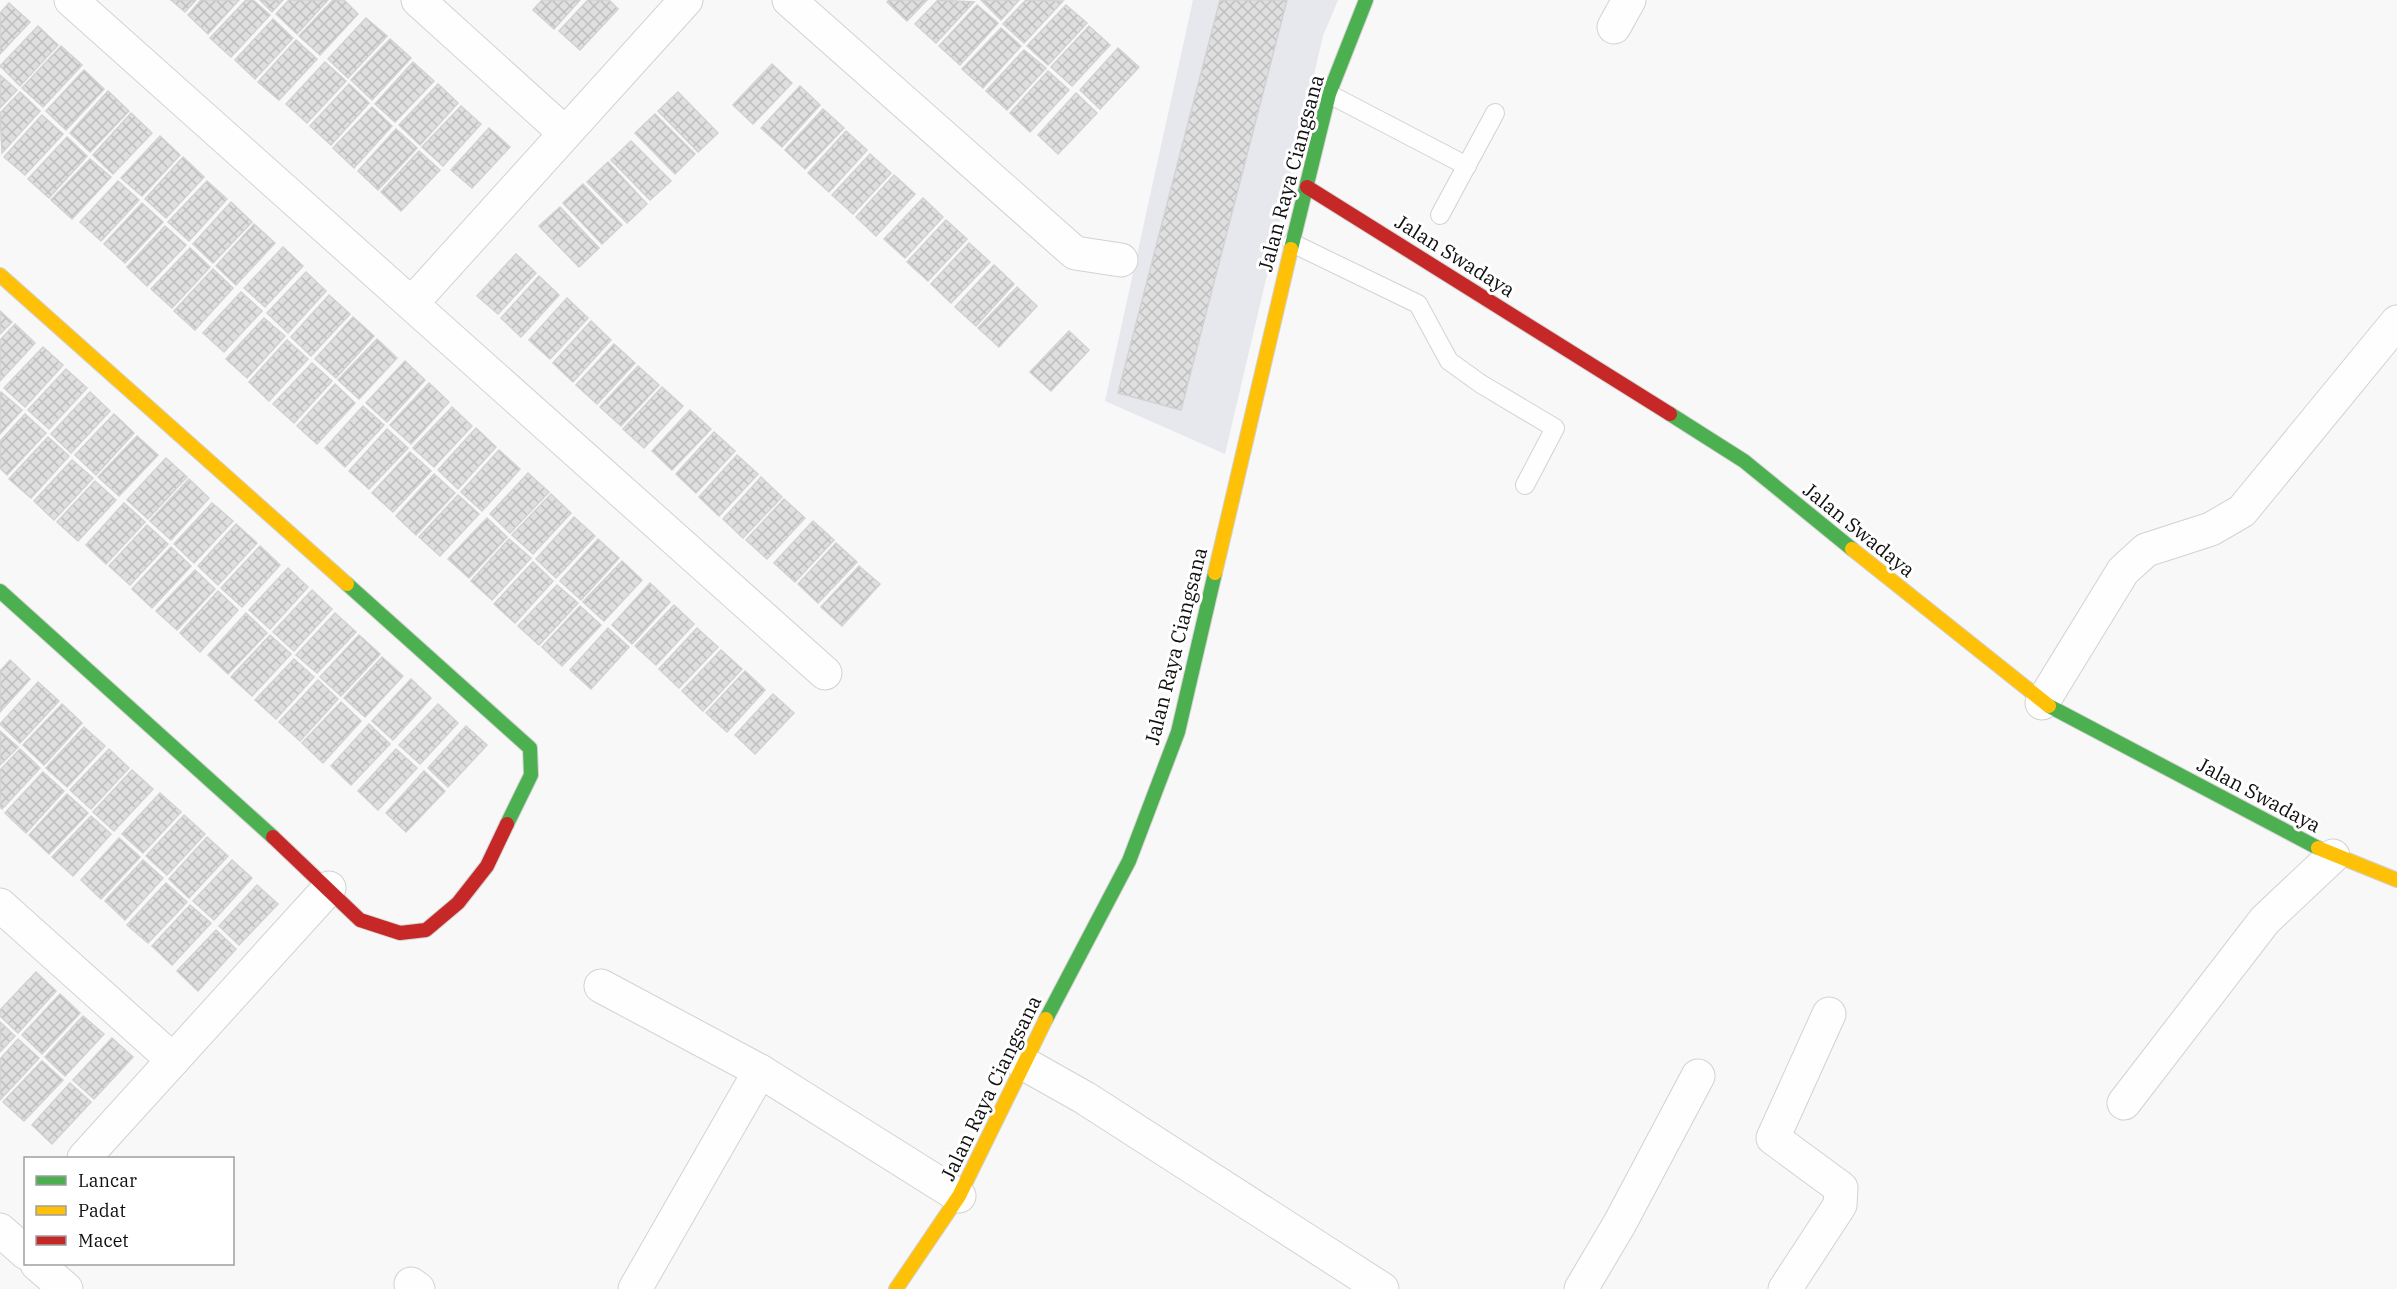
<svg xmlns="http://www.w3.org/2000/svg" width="2397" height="1289" font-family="'IBM Plex Serif',serif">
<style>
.built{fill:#e7e8ed}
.building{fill:url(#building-cross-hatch);stroke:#d3d2d3;stroke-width:1.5}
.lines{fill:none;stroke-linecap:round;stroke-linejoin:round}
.lane-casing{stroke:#d2d2d2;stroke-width:20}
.street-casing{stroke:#d2d2d2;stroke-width:35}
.fast-casing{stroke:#d2d2d2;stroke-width:16}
.slow-casing{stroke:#d2d2d2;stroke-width:16}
.jam-casing{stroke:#d2d2d2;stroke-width:16}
.lane{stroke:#fefefe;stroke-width:18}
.street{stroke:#fefefe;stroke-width:33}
.fast{stroke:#4caf50;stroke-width:14}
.slow{stroke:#ffc107;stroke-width:14}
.jam{stroke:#c62828;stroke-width:14}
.labels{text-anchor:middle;stroke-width:6;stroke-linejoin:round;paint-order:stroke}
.street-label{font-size:20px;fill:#0f0f0f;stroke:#fff}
</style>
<defs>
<pattern id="building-cross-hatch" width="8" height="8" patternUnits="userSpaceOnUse" patternTransform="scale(1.5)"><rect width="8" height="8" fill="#e0dfe0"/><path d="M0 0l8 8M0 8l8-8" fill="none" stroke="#bfbebf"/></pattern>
</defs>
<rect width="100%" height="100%" fill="#f8f8f8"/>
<path class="built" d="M1193 0H1338L1323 36 1225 454 1105 401Z"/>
<g class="building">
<path d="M171 0H196L185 12Z"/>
<path d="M201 0H239L208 34 188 15Z"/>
<path d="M246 0H253L270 15 231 57 210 38Z"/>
<path d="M260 0H283L272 12Z"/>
<path d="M289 0H328L297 34 276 14Z"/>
<path d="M333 0H344L358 14 320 55 299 36Z"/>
<path d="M542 0H580L554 29 533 10Z"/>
<path d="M588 0H609L618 9 580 50 559 31Z"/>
<path d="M889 0H927L907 21 887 2Z"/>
<path d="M938 0 974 2 936 43 915 24Z"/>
<path d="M981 0H1019L1001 20Z"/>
<path d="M1026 0 1063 1 1024 43 1003 24Z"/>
<path d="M1220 0H1287L1181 410 1118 393Z"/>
<path d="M9 3 30 22 0 54V13Z"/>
<path d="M977 5 998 23 960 65 939 46Z"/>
<path d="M1066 5 1087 23 1048 65 1027 46Z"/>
<path d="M366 18 387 36 348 78 328 59Z"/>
<path d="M273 19 293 38 255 79 235 60Z"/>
<path d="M38 26 58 45 20 86 0 66Z"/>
<path d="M1089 26 1110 45 1072 86 1051 67Z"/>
<path d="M1001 28 1021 46 983 88 962 69Z"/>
<path d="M390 39 411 58 372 100 351 80Z"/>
<path d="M296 40 317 59 279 100 258 82Z"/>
<path d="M61 46 82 65 43 107 22 88Z"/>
<path d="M1118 48 1139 67 1100 109 1080 90Z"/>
<path d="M1024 50 1046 68 1007 110 986 91Z"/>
<path d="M325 62 346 81 307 123 286 104Z"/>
<path d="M413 62 434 81 395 122 375 104Z"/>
<path d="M772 64 792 83 753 124 733 105Z"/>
<path d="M84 70 104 89 66 130 46 111Z"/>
<path d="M1048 71 1069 90 1030 132 1010 113Z"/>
<path d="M0 75 17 90 0 108Z"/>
<path d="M349 84 369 103 331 145 310 126Z"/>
<path d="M438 84 458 103 420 145 399 125Z"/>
<path d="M800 86 820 105 782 147 761 128Z"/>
<path d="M108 91 129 111 90 152 70 133Z"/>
<path d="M20 92 40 111 2 153 0 113Z"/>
<path d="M678 92 718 133 698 152 658 111Z"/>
<path d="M1076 93 1097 113 1058 154 1038 135Z"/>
<path d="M461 106 481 124 443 166 422 147Z"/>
<path d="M372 107 392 126 354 168 333 148Z"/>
<path d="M823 109 844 128 805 169 785 150Z"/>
<path d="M131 113 152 133 113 174 93 155Z"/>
<path d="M655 114 695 154 675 174 635 133Z"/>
<path d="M42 115 63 134 25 175 4 157Z"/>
<path d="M489 128 510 147 472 188 451 170Z"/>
<path d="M396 129 417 148 378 190 358 171Z"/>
<path d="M846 131 867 150 829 192 808 173Z"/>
<path d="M160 136 180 155 142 196 121 178Z"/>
<path d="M67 137 87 156 49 198 28 179Z"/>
<path d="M631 141 671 181 650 200 611 160Z"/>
<path d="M419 151 440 170 401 211 381 192Z"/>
<path d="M870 154 891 173 853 214 832 195Z"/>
<path d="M183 157 204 177 166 218 145 199Z"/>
<path d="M90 159 111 177 72 219 51 200Z"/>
<path d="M608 162 647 204 627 223 587 182Z"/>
<path d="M894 175 915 194 876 236 856 217Z"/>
<path d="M118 181 139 200 101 241 80 222Z"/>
<path d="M207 181 227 199 189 241 168 222Z"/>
<path d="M583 184 622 225 602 244 563 203Z"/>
<path d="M923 198 943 217 905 258 884 239Z"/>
<path d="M231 202 252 222 213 263 193 244Z"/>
<path d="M142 203 163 222 125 263 104 244Z"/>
<path d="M560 207 599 248 579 267 539 226Z"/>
<path d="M946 220 967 239 928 281 907 262Z"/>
<path d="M254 224 275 243 236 285 216 266Z"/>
<path d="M165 226 186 245 147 286 127 267Z"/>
<path d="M969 243 990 262 951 303 931 284Z"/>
<path d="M283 247 303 266 265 307 244 288Z"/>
<path d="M190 248 210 267 172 308 151 289Z"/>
<path d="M516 254 536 273 498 314 477 296Z"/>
<path d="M994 265 1014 284 976 326 955 307Z"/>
<path d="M213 269 233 288 195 330 174 311Z"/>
<path d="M306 272 326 291 288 333 267 313Z"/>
<path d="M539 276 559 295 521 337 501 318Z"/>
<path d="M1017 287 1037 306 999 347 978 328Z"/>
<path d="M241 292 262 311 224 352 203 333Z"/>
<path d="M329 295 350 314 311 356 291 337Z"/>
<path d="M567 298 588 318 550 359 529 340Z"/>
<path d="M0 311 12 322 0 334Z"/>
<path d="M353 317 374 336 336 378 315 359Z"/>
<path d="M264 318 285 336 247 378 226 359Z"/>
<path d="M591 321 611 340 573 382 553 363Z"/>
<path d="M15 324 35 343 0 381V340Z"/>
<path d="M1069 331 1089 350 1051 391 1030 372Z"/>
<path d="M377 339 397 358 359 399 338 380Z"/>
<path d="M287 340 308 359 269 401 249 382Z"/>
<path d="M614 344 635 363 597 404 576 385Z"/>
<path d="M43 347 63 365 25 407 4 388Z"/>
<path d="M405 361 425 380 387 422 366 403Z"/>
<path d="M312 363 332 381 294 423 273 404Z"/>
<path d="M638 366 659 385 621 426 600 407Z"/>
<path d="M66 369 87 388 49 429 28 410Z"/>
<path d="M429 383 449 402 411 444 390 425Z"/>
<path d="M335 384 355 403 317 444 297 426Z"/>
<path d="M662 387 683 406 644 448 623 429Z"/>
<path d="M1 392 22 410 0 434V393Z"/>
<path d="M90 392 110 411 71 453 51 434Z"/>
<path d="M363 406 384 425 345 467 325 448Z"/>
<path d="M452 407 472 426 434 467 413 448Z"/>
<path d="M690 410 711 429 672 470 652 451Z"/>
<path d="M25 414 46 433 7 475 0 468V441Z"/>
<path d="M114 414 134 433 96 475 75 455Z"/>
<path d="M476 428 496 447 458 489 438 470Z"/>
<path d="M387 429 408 448 369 489 349 471Z"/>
<path d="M714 432 735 451 696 493 676 474Z"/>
<path d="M137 436 158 455 119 496 98 477Z"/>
<path d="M48 437 69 456 31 498 9 479Z"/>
<path d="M499 450 520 469 482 511 461 492Z"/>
<path d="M410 452 431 471 393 512 372 493Z"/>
<path d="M737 455 758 474 719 516 699 497Z"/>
<path d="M166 458 187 477 148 519 127 500Z"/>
<path d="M72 460 93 478 54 520 34 501Z"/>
<path d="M528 473 549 492 510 533 490 514Z"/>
<path d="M434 474 455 493 416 535 396 516Z"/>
<path d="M761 477 782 497 743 538 723 519Z"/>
<path d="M189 479 209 498 171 540 150 521Z"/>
<path d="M95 481 116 500 78 541 57 522Z"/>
<path d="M551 494 571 513 533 554 512 535Z"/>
<path d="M458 495 479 514 440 556 419 537Z"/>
<path d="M784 499 805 518 767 559 746 540Z"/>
<path d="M124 503 145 522 106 564 86 545Z"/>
<path d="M212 503 233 521 194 563 174 544Z"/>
<path d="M574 517 595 536 556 578 536 559Z"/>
<path d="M487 518 507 537 469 578 448 559Z"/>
<path d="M813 521 834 540 795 582 774 563Z"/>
<path d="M236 524 257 543 218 585 198 566Z"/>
<path d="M147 525 168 544 130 585 109 566Z"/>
<path d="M509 539 531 558 492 600 471 581Z"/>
<path d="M598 539 619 558 581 600 560 581Z"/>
<path d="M836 543 857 562 818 603 798 584Z"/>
<path d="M260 546 280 565 242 607 221 588Z"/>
<path d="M171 547 191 566 152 608 132 589Z"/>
<path d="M622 561 642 580 604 621 583 602Z"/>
<path d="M533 562 553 581 515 623 494 604Z"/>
<path d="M859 566 880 584 842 626 821 607Z"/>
<path d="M288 568 308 587 270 629 249 610Z"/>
<path d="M195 570 215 589 177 630 156 611Z"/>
<path d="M650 583 670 602 632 644 612 625Z"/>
<path d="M557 585 578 603 539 645 518 626Z"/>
<path d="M312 590 332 609 294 651 273 632Z"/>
<path d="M218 591 238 610 200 652 180 633Z"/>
<path d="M674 605 694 624 656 665 635 646Z"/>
<path d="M580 606 601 625 562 666 542 647Z"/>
<path d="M246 613 267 633 228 674 208 655Z"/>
<path d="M335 613 356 632 317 673 296 655Z"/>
<path d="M608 628 629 647 591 689 570 670Z"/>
<path d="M697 628 718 647 679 688 659 669Z"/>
<path d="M270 635 291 654 252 696 231 677Z"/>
<path d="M359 635 380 654 341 696 320 677Z"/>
<path d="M721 650 742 669 703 711 682 691Z"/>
<path d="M382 657 403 676 365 717 344 698Z"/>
<path d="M294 659 314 677 276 719 255 700Z"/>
<path d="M10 660 30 679 0 712V671Z"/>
<path d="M745 671 765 690 727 732 706 713Z"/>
<path d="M411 679 431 698 393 740 372 721Z"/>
<path d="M318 680 338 699 300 741 279 722Z"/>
<path d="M38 682 59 701 20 743 0 724Z"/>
<path d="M773 694 794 713 755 754 735 735Z"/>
<path d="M341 702 361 721 323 763 302 743Z"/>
<path d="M62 704 82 723 44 765 23 745Z"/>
<path d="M438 704 458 723 420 764 399 745Z"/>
<path d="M369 724 390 744 351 785 331 766Z"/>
<path d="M466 726 487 745 448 787 428 768Z"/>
<path d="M84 727 105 746 67 787 46 768Z"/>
<path d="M0 731 18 747 0 765Z"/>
<path d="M20 749 40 768 2 809 0 807V770Z"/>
<path d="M109 749 129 768 91 809 70 790Z"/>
<path d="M396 749 417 768 378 810 358 791Z"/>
<path d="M132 770 153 789 114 831 93 812Z"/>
<path d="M424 771 445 791 406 832 386 813Z"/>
<path d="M43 772 64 791 26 833 5 813Z"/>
<path d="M160 793 181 812 143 853 122 834Z"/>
<path d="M67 794 88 813 49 854 29 835Z"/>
<path d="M184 815 205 834 167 875 146 856Z"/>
<path d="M91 816 111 834 73 876 52 857Z"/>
<path d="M207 837 228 856 189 898 169 879Z"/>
<path d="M119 838 140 857 101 899 81 880Z"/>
<path d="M143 860 163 878 125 920 105 901Z"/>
<path d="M232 860 252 878 214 920 193 901Z"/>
<path d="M166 883 187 902 148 943 127 925Z"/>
<path d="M257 885 278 904 239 945 219 926Z"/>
<path d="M190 905 211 923 172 965 152 946Z"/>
<path d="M216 930 236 949 198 991 177 971Z"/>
<path d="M36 972 56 991 18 1033 0 1016V1010Z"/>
<path d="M60 994 80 1013 42 1054 22 1035Z"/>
<path d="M83 1016 104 1034 65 1076 45 1057Z"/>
<path d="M0 1022 15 1036 0 1052Z"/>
<path d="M112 1038 133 1057 94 1099 73 1080Z"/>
<path d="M18 1039 39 1058 0 1100V1059Z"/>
<path d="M42 1061 63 1080 24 1121 3 1102Z"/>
<path d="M70 1083 91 1102 52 1144 32 1125Z"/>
</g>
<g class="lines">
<defs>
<g id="lane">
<path d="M1329 94 1467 166"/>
<path d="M1440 215 1495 113"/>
<path d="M1292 243 1418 304 1449 361 1481 384 1555 428 1525 485"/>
</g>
<g id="street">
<path d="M71 0 825 673"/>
<path d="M418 0 565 133"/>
<path d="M789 0 1075 253 1121 260"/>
<path d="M1614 27 1629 0"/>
<path d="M412 303 686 0"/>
<path d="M2042 703 2123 571 2146 550 2211 529 2242 511 2397 322"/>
<path d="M0 905 173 1060"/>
<path d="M601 986 760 1071 635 1289"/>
<path d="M1023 1063 1085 1098 1382 1289"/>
<path d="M760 1071 959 1196"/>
<path d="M2124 1103 2265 920 2333 856"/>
<path d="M84 1158 329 888"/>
<path d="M0 1230 26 1253"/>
<path d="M37 1264 66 1289"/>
<path d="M411 1284 418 1289"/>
<path d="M1581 1289 1620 1223 1698 1076"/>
<path d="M1785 1289 1840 1205 1841 1188 1773 1138 1829 1014"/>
</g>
<g id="fast">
<path d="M1291 249 1329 94 1366 0"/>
<path d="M1670 414 1744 461 1852 549"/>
<path d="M347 584 530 748 531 775 507 824"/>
<path d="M0 591 273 837"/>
<path d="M2049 706 2318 848"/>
<path d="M1046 1019 1129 861 1178 732 1215 573"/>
</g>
<g id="slow">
<path d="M0 275 347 584"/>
<path d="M1852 549 2049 706"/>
<path d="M1215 573 1291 249"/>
<path d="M2318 848 2397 880"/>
<path d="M896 1289 959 1196 1046 1019"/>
</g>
<g id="jam">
<path d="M1307 187 1670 414"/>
<path d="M273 837 360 920 400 933 426 930 458 903 487 866 507 824"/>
</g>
</defs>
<use href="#lane" class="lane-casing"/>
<use href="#street" class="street-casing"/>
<use href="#fast" class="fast-casing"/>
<use href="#slow" class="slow-casing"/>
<use href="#jam" class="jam-casing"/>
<use href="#lane" class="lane"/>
<use href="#street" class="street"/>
<use href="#fast" class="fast"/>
<use href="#slow" class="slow"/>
<use href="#jam" class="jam"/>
</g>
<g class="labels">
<g class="street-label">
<text transform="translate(1291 173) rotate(-75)" y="7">Jalan Raya Ciangsana</text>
<text transform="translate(1455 256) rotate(32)" y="7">Jalan Swadaya</text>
<text transform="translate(1859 530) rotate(39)" y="7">Jalan Swadaya</text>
<text transform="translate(1176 646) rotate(-76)" y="7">Jalan Raya Ciangsana</text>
<text transform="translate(2259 795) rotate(28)" y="7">Jalan Swadaya</text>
<text transform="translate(991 1088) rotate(-64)" y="7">Jalan Raya Ciangsana</text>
</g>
</g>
<rect x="24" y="1157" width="210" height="108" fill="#ffffff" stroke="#9f9f9f" stroke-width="1.5"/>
<rect x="36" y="1176" width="30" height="9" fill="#4caf50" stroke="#9f9f9f" stroke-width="1.5"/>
<text x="78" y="1187" font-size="18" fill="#0f0f0f">Lancar</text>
<rect x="36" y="1206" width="30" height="9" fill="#ffc107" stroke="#9f9f9f" stroke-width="1.5"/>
<text x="78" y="1217" font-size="18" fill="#0f0f0f">Padat</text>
<rect x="36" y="1236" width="30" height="9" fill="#c62828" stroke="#9f9f9f" stroke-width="1.5"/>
<text x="78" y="1247" font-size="18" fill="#0f0f0f">Macet</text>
</svg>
